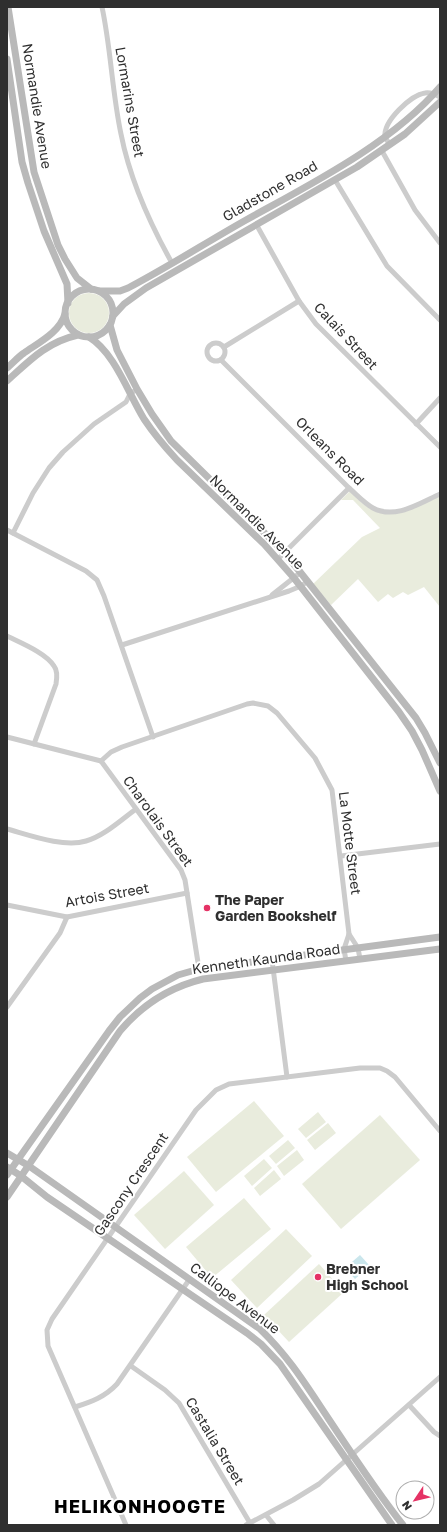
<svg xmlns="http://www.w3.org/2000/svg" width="447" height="1532" font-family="'Golos Text',sans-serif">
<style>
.green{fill:#e9ecdd}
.water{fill:#cae6ec}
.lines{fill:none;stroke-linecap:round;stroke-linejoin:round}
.street{stroke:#ccc;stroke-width:5}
.secondary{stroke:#b9b9b9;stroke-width:7}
.poi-dot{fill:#e53265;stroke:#fff;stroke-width:1.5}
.labels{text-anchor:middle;stroke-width:4;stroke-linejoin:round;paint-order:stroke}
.street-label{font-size:14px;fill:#2f2f2f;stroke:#fff}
.poi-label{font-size:14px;font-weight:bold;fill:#2f2f2f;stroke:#fff;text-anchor:start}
.district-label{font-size:18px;font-weight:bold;letter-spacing:1px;fill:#000;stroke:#fff}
</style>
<rect width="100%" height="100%" fill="#fff"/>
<g class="green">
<circle cx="89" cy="313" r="20"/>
<path d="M350 491C355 496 360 502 366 506 388 523 419 503 440 494V607L424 587 408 595 403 592 393 598 388 594 378 602 358 579 331 605 313 584 362 537 380 528 353 500H341Z"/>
<path d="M254 1101 284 1136 216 1192 187 1157Z"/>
<path d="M318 1112 326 1122 306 1138 298 1129Z"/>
<path d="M380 1115 420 1160 341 1229 302 1184Z"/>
<path d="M328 1123 336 1133 315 1150 307 1140Z"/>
<path d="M288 1140 295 1148 276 1164 269 1156Z"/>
<path d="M297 1150 304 1160 284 1176 277 1166Z"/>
<path d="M264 1159 272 1168 252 1186 244 1176Z"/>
<path d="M274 1170 281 1179 260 1196 254 1188Z"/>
<path d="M184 1171 214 1205 165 1249 134 1215Z"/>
<path d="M244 1198 271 1229 212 1278 186 1247Z"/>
<path d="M286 1229 312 1256 257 1308 231 1280Z"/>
<path d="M319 1264 344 1292 289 1342 264 1315Z"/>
</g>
<path class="water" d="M360 1255 370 1266 355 1279 345 1268Z"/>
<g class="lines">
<g class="street">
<path d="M102 7C111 49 112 92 121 134 130 180 149 222 172 263"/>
<path d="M390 145C389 143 386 139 385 137 383 121 411 95 425 93 431 92 435 94 440 97"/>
<path d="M382 151 415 210 440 243"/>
<path d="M335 180 387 266 440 320"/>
<path d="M256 224 299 301 316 324 440 447"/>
<circle cx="216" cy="352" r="9"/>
<path d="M224 347 299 301"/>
<path d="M221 360 349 488C357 495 364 503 373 508 395 520 420 503 440 494"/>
<path d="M416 424 440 398"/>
<path d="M7 530 86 571 97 580 104 596 153 737"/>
<path d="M13 533 33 493 49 468 63 452 94 424 126 402 130 394 137 389"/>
<path d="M278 559 349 488"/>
<path d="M272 595 301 572"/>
<path d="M7 636C21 643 46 653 54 666 58 671 57 678 56 684L34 744"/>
<path d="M122 645 289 591 301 586 308 581"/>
<path d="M7 737 101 761"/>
<path d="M101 761 111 752 122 747 247 704 253 703 268 706 277 713 315 758 332 790 349 934 344 949 346 961"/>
<path d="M101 761 181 870 185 880 199 969"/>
<path d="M7 829C29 835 64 848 86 841 104 836 121 820 136 809"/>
<path d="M341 856 440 844"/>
<path d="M7 905 67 917 187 893"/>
<path d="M349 934 358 948 360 959"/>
<path d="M272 960 287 1077"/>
<path d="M7 1007 60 933 67 917"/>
<path d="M131 1366 165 1390 179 1403 250 1523"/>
<path d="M409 1405 434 1432 440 1436"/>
<path d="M75 1407C91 1402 105 1397 117 1384L189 1280"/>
<path d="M266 1515 274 1525"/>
<path d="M126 1525 48 1346 47 1330 52 1319 196 1110 216 1090 229 1084 360 1068H380L387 1071 395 1077 440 1131"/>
<path d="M246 1525 293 1500 319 1484 440 1377"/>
</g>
<g class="secondary">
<path d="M8 7 34 172 58 245 65 259 77 278 91 289"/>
<path d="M7 59 22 162 28 183 44 231 67 284 68 303"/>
<circle cx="89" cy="313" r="24"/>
<path d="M99 291H120L128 288C168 267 207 242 246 220 311 184 391 144 440 87"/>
<path d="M113 316 124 304 146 288 357 167 405 134 440 102"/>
<path d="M110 325 117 350 137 389 152 414 171 441 285 553 416 718 425 733 440 763"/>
<path d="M89 337C115 353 128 393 144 419 154 434 165 447 177 460L264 544 294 578 399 712 412 731 422 750 440 791"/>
<path d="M7 368C13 363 18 357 24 353 38 343 60 332 65 314"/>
<path d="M7 381C30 360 47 342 78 335"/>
<path d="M7 1153 29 1166 260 1329C289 1357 306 1385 328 1418 352 1454 376 1491 403 1525"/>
<path d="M7 1167 21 1176 47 1197 247 1333 261 1344 280 1364 392 1525"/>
<path d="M7 1175 109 1031 120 1017 140 998 152 989 178 975 199 969 440 937"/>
<path d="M7 1197 120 1031C142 1005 170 987 203 979L440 949"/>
</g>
</g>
<g class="poi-dot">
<circle cx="207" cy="908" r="4"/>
<circle cx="318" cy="1277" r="4"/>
</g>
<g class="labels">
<g class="street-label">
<text transform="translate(130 102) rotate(80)" y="5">Lormarins Street</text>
<text transform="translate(37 106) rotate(81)" y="5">Normandie Avenue</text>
<text transform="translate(270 191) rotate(-30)" y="5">Gladstone Road</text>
<text transform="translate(346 336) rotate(47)" y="5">Calais Street</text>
<text transform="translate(330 451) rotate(45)" y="5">Orleans Road</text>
<text transform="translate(257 522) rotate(45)" y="5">Normandie Avenue</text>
<text transform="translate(158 821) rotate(54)" y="5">Charolais Street</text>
<text transform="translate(350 843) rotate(83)" y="5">La Motte Street</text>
<text transform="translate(107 895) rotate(-10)" y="5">Artois Street</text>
<text transform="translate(266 959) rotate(-8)" y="5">Kenneth Kaunda Road</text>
<text transform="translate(131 1184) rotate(-56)" y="5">Gascony Crescent</text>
<text transform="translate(235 1298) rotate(37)" y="5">Calliope Avenue</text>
<text transform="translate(215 1441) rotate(59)" y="5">Castalia Street</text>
</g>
<g class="poi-label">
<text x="215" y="905">The Paper<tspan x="215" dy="16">Garden Bookshelf</tspan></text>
<text x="326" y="1274">Brebner<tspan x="326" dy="16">High School</tspan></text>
</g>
<g class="district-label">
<text x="140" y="1513">HELIKONHOOGTE</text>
</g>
</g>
<rect width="447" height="1532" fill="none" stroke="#2f2f2f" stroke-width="16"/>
<g transform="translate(415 1500) rotate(235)"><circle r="19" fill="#ffffff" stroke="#acacac"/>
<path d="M0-3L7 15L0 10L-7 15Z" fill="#e53265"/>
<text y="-6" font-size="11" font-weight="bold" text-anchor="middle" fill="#2f2f2f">N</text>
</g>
</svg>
